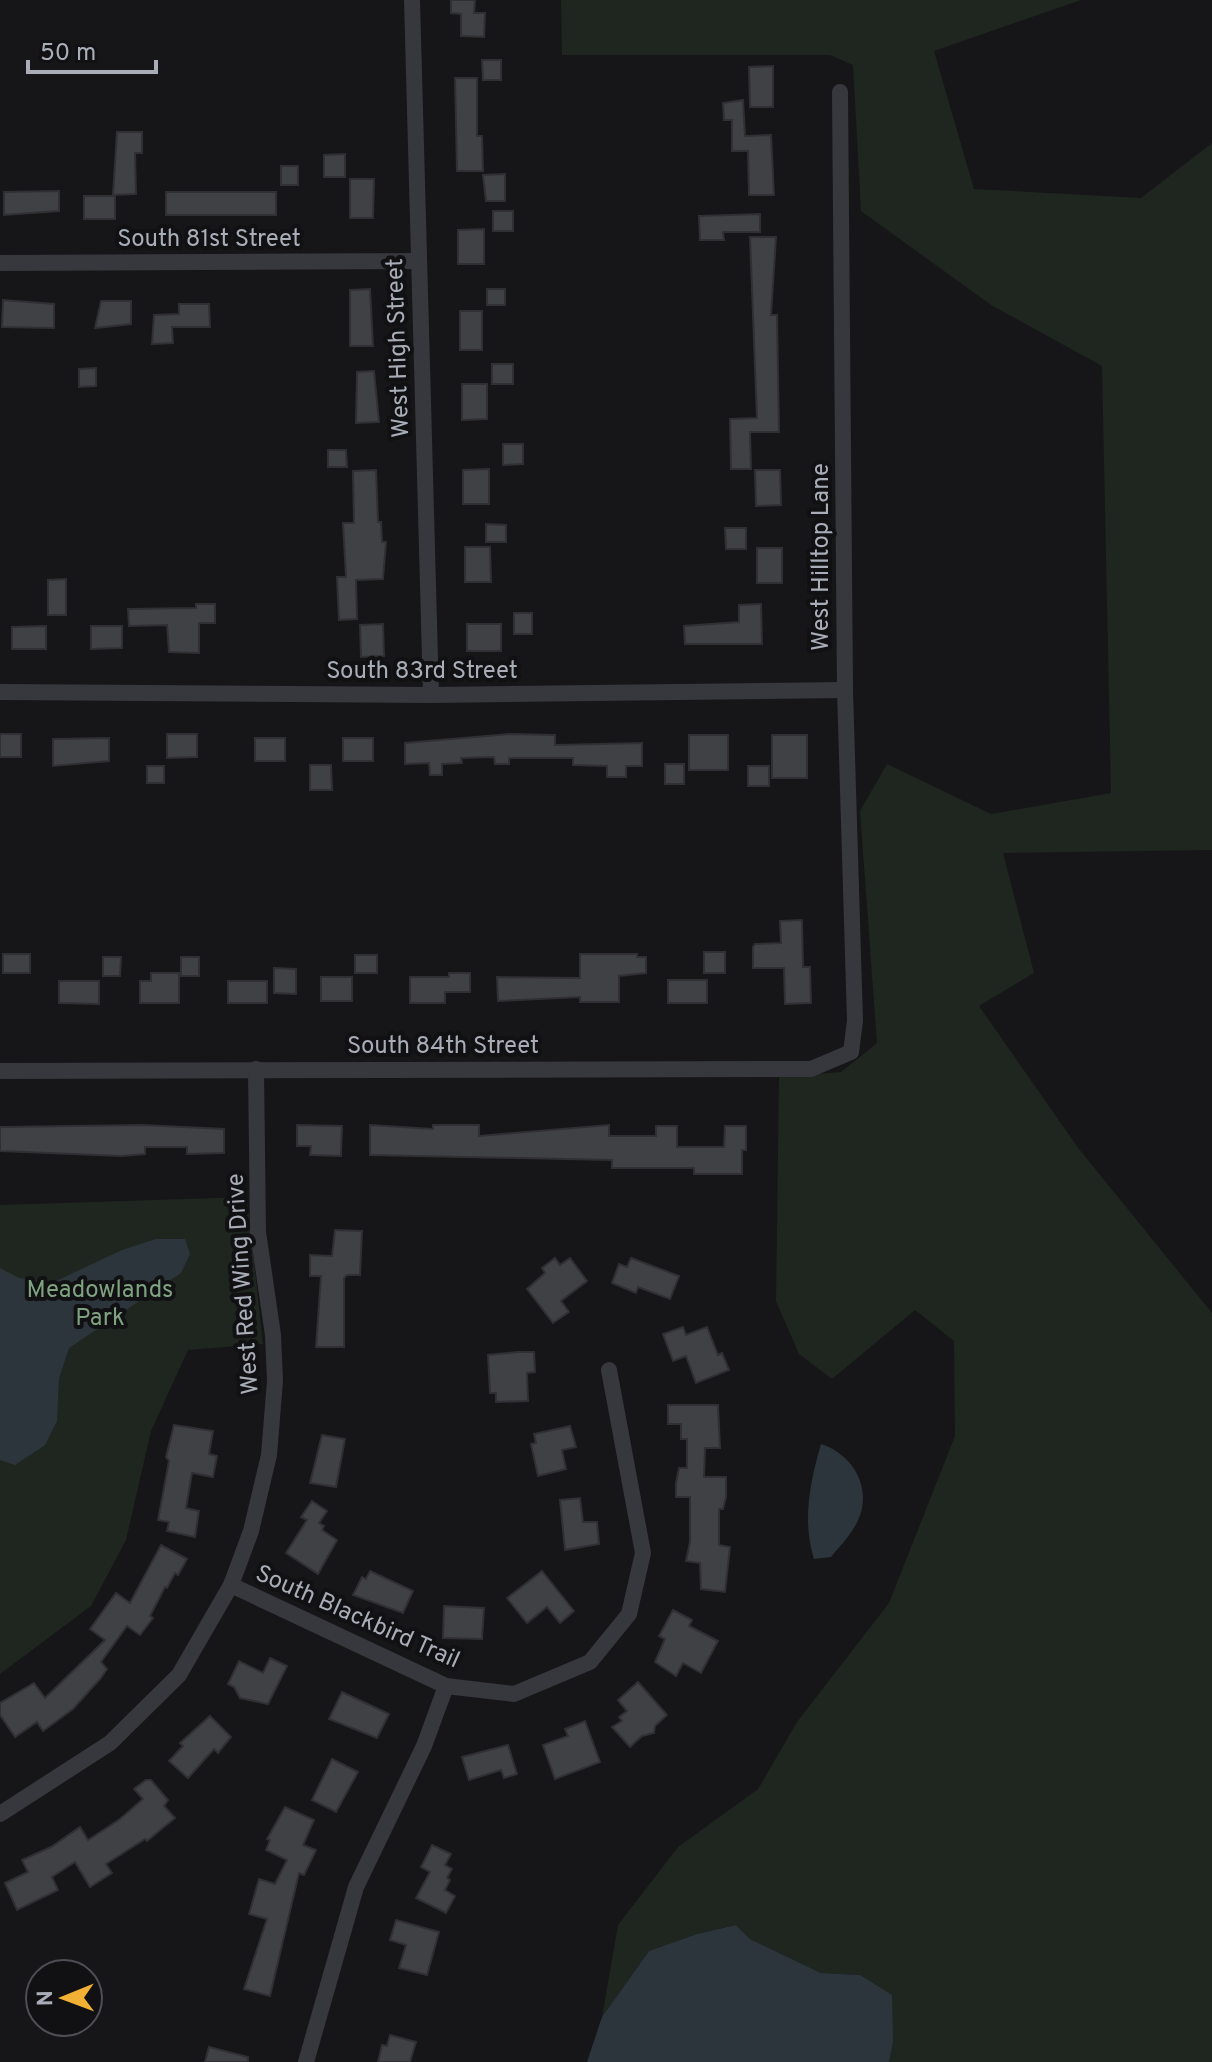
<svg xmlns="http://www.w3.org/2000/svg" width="1212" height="2062" font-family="Overpass,sans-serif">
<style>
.green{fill:#1e261f}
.water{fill:#2c353c}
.building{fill:#404145;stroke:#303034;stroke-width:2}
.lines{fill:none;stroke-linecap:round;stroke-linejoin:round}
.street{stroke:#37383d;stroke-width:16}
.labels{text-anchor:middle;stroke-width:8;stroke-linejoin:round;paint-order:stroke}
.street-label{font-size:24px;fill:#a8adb8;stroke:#111113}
.park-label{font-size:24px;fill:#7fa381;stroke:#111113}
</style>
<rect width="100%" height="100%" fill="#161618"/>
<g class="green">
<path d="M561 0H1081L934 51 974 189 1141 198 1212 143V850L1003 853 1034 973 979 1006 1079 1149 1212 1313V2062H889L893 2043 860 1975 821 1973 750 1939 736 1925 697 1934 649 1951 602 2017 618 1925 678 1847 758 1789 797 1722 889 1603 955 1436 954 1341 915 1310 832 1379 799 1354 776 1301 779 1077 841 1072 877 1043 860 811 887 764 991 814 1111 793 1102 366 991 305 861 211 853 65 830 55H562Z"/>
<path d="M247 1197 263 1344 188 1350 151 1431 126 1540 91 1606 0 1674V1205Z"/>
</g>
<g class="water">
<path d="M156 1239H185L190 1254 181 1273 69 1348 59 1378 57 1421 45 1445 15 1465 0 1460V1268L19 1278 54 1282 122 1250Z"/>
<path d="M821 1444C855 1455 875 1492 855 1526 849 1537 839 1547 831 1557L814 1559C802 1521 810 1482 821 1444Z"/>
<path d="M736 1925 750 1939 821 1973 860 1975 892 1995 893 2043 889 2062H587L602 2017 649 1951 697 1934Z"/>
</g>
<g class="building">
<path d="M451 0H475L474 13H485L484 37 461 36V14L451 13Z"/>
<path d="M482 60H501V80H483Z"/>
<path d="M773 66V107H750L749 67Z"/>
<path d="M455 78H477V136H482L483 171H457Z"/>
<path d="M743 100 745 136 771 135 774 195H749L748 151H732V120H724L723 103Z"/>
<path d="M117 132H142V153H135L136 194 113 195Z"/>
<path d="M345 154V177H324V155Z"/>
<rect x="281" y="166" width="17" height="19"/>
<path d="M505 174V201H486L483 175Z"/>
<path d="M350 179H374L373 218H350Z"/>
<path d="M59 191V211L4 215V192Z"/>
<rect x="166" y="192" width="110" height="23"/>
<rect x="84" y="196" width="31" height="23"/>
<rect x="493" y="211" width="20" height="20"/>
<path d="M760 214V232H723L724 240H700L699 216Z"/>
<path d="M484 229V264H458V230Z"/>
<path d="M750 237H776L771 315H777L779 432H750L751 469H731L730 419 757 418Z"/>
<path d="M370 289 373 346H350V290Z"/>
<rect x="487" y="289" width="18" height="16"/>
<path d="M3 300 54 304V328L2 327Z"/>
<path d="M101 301H131V324L95 328Z"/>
<path d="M179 304H209L210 327H172L173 343 152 344 154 315 179 314Z"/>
<rect x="460" y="311" width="22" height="39"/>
<rect x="492" y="364" width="21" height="20"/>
<path d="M96 368V386L79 387V369Z"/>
<path d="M374 371 379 422 356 423 357 372Z"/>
<path d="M462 384H487V419L462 420Z"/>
<path d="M503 444H523V464L503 465Z"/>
<path d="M328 450H346L347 467H328Z"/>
<path d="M489 469V504H463V470Z"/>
<path d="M376 470 378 522H381L382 542H386L383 579 356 580 357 619 339 620 337 577H346L343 523H354L353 471Z"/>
<path d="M755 470H780L781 505 756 506Z"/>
<path d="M486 524 506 525V542H486Z"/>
<path d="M725 528H746V549H726Z"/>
<path d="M465 547H490L491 582H465Z"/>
<rect x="757" y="548" width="25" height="35"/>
<path d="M66 579V615H48V580Z"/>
<path d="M196 604H215V623H199V653L169 652 167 625 129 626 128 609 196 608Z"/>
<path d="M761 604 762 644H685L684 626 739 622V605Z"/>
<rect x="514" y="613" width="18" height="21"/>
<path d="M383 624 384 656 361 657 360 625Z"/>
<rect x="467" y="624" width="34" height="27"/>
<path d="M46 626V649H12V627Z"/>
<path d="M91 626H122V648L91 649Z"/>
<rect x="0" y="734" width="21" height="23"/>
<path d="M167 734H197V757L167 758Z"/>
<path d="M511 734 555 735V745L642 743V766H626V777H607V766L573 765V758H509V764H495L494 757 461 758 462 763 442 764V775H430L429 763 405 764V743Z"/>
<rect x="689" y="735" width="39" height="35"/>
<rect x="772" y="735" width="35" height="43"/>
<path d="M109 738V761L53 766V739Z"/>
<rect x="255" y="738" width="30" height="23"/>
<rect x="343" y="738" width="30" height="23"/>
<rect x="665" y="764" width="19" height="20"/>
<path d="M310 765H331L332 790H310Z"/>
<rect x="147" y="766" width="17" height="17"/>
<rect x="748" y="766" width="21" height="20"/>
<path d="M802 920 803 967H810L811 1003 785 1004 784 968H753V947L755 944 781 943 780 921Z"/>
<rect x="704" y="952" width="21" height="21"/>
<rect x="3" y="954" width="27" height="19"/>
<path d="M580 954H637V957H646V973L619 976V1002H580V997L498 1001 497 977 580 978Z"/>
<rect x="355" y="955" width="22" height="18"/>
<path d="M103 957H121L120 976H103Z"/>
<rect x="181" y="957" width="18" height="19"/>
<path d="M274 968 296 969V994L274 993Z"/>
<path d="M151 973H179V1003H140V981H151Z"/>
<path d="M449 973H470V992H445V1003H410V977H449Z"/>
<rect x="321" y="977" width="31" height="24"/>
<rect x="668" y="980" width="39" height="23"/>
<path d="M59 981H99V1004L59 1003Z"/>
<rect x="228" y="981" width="39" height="22"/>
<path d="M143 1125 224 1129V1153L187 1154V1147H145V1154L121 1156 0 1151V1127Z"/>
<path d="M297 1125 342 1126 341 1156 310 1155 311 1146H297Z"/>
<path d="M370 1125 433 1129V1125H479V1136L609 1125V1136H656V1126H677V1147H724L725 1126H746V1150H742V1174H694V1168H612V1160L370 1155Z"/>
<path d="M335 1230 362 1231 360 1275H347L344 1278V1347H316L321 1276H310V1255L332 1256Z"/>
<path d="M555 1258 560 1265 570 1258 587 1281 561 1301 569 1312 553 1323 527 1289 545 1273 542 1268Z"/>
<path d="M631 1258 679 1276 670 1299 638 1287 636 1293 612 1283 619 1264 627 1267Z"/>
<path d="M683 1327 686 1335 707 1327 718 1355 722 1353 729 1370 696 1383 686 1356 673 1361 663 1334Z"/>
<path d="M518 1352H534L535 1372 527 1373 528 1401 496 1402V1393H490L488 1355Z"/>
<path d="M668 1405H718L720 1448H705L704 1477H726V1497L723 1509H719V1545L730 1547 725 1592 701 1589 700 1563 686 1561 690 1542V1497H676V1483L679 1468H687V1439H681V1424H668Z"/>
<path d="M174 1425 213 1431 209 1454 217 1456 213 1477 192 1473 186 1508 199 1511 195 1537 167 1531 169 1522 158 1520 169 1461 166 1457Z"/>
<path d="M570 1426 576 1447 562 1450 566 1469 538 1476 531 1444 536 1443 534 1434Z"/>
<path d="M322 1435 345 1439 336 1487 310 1483Z"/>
<path d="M580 1498 583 1522H597L599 1544 565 1550 560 1500Z"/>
<path d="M312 1501 327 1511 319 1523 324 1526 322 1530 337 1540 318 1574 286 1553 307 1520 301 1517Z"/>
<path d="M161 1545 187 1559 178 1575 175 1573 167 1588 165 1587 150 1616 153 1618 140 1635 127 1626 101 1662 107 1669 101 1678 73 1709 43 1731 37 1722 15 1737 0 1715V1703L34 1683 45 1698 105 1640 90 1629 116 1593 130 1603Z"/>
<path d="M370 1571 413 1591 403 1613 353 1595 362 1577 366 1579Z"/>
<path d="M542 1571 574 1611 560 1623 547 1607 527 1623 507 1598Z"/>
<path d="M444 1606 484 1608 482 1639 443 1638Z"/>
<path d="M673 1610 692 1620 689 1626 718 1641 701 1673 683 1663 676 1676 655 1662 665 1639 659 1636Z"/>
<path d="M270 1658 287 1666 268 1704 240 1698 234 1687 228 1684 239 1661 263 1673Z"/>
<path d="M638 1682 667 1715 655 1726 654 1733 642 1736 630 1747 612 1727 622 1721 619 1717 627 1711 618 1700Z"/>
<path d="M342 1692 389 1714 377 1738 329 1719Z"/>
<path d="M210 1716 231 1737 218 1753 214 1749 188 1778 169 1761 183 1746 180 1743Z"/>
<path d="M585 1721 600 1762 555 1779 543 1745 568 1736 565 1729Z"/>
<path d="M508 1745 517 1774 504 1778 501 1770 469 1780 462 1757Z"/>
<path d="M332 1759 358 1772 336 1812 312 1800Z"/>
<path d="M146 1780H151L168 1800 164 1806 175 1818 147 1841 145 1839 106 1864 112 1873 90 1887 75 1862 52 1877 58 1890 17 1910 5 1883 28 1872 22 1860 51 1847 80 1827 88 1840 120 1819 143 1799 134 1789Z"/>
<path d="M285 1807 314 1820 303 1845 316 1850 304 1875 299 1873 270 1996 244 1989 267 1919 249 1914 259 1879 275 1884 287 1860 266 1850 270 1840 267 1839Z"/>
<path d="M432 1845 451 1854 445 1865 452 1869 447 1878 450 1880 445 1890 455 1896 446 1913 416 1898 430 1872 421 1867Z"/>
<path d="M396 1920 439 1932 427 1975 399 1968 406 1945 390 1940Z"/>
<path d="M390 2035 416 2042 410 2062H378L382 2045 387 2046Z"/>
<path d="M209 2047 248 2057V2062H205Z"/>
</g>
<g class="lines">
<g class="street">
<path d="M412 0 431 695"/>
<path d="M0 263 419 261"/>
<path d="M0 692 431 695 845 690"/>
<path d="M0 1071 811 1069 851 1052 855 1021 845 690 840 92"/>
<path d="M231 1585 446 1686 514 1694 590 1662 629 1614 643 1553 609 1370"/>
<path d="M0 1814 110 1743 179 1675 231 1585 251 1531 269 1455 275 1381 273 1335 258 1232 256 1069"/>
<path d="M306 2062 356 1887 424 1746 446 1686"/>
</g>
</g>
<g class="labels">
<g class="street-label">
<text x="209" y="246">South 81st Street</text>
<text transform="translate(397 348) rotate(-92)" y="8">West High Street</text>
<text transform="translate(820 557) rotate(-90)" y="8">West Hilltop Lane</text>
<text x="422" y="678">South 83rd Street</text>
<text x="443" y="1053">South 84th Street</text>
<text transform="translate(242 1284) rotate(-94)" y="8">West Red Wing Drive</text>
<text transform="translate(358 1616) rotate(24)" y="8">South Blackbird Trail</text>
</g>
<g class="park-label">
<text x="100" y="1297">Meadowlands<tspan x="100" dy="28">Park</tspan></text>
</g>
</g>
<g transform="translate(64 1998) rotate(269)"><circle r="38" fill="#111113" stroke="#4d4f55" stroke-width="2"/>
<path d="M0-6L14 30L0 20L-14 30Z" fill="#f2b134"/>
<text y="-12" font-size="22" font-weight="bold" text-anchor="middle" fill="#a8adb8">N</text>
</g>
<path d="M28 60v12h128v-12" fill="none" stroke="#a8adb8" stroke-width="4"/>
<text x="40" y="60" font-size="24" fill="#a8adb8" stroke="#111113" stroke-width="6" paint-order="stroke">50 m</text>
</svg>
